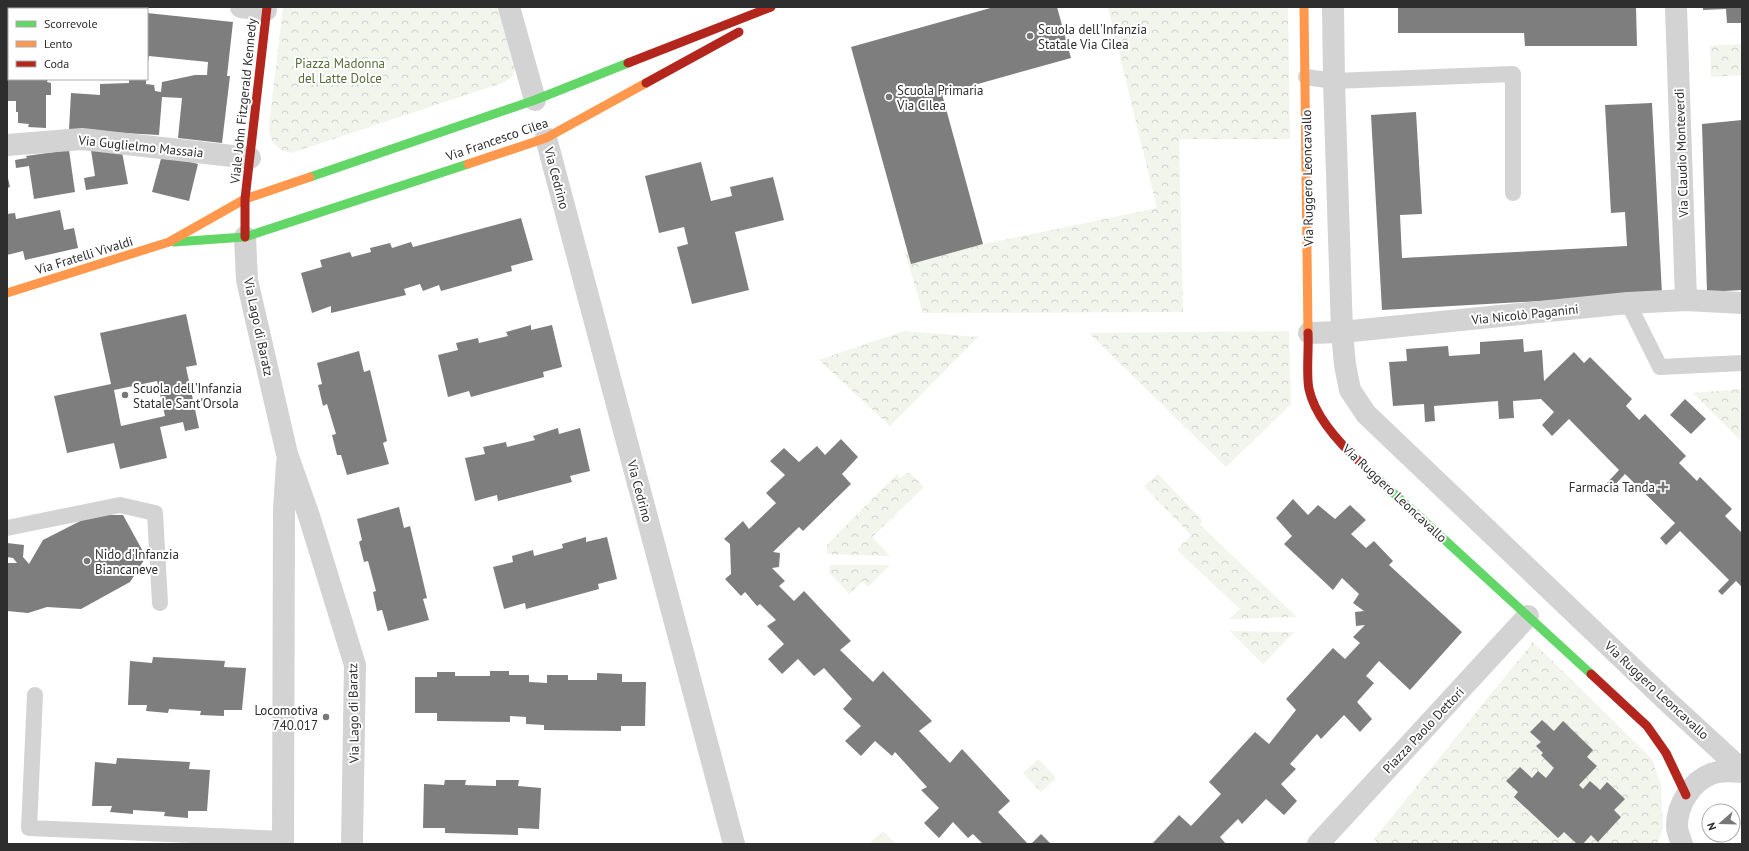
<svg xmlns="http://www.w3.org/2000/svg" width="1749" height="851" font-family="'PT Sans',sans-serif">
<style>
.park{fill:url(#park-crowns)}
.garden{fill:#f1f5eb}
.building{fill:#7e7e7e;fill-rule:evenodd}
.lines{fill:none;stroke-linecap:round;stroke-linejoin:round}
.lane{stroke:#d3d3d3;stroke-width:16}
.street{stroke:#d3d3d3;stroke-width:22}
.fast{stroke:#63d668;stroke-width:9}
.slow{stroke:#ff974d;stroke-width:9}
.jam{stroke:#b3261e;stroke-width:9}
.poi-dot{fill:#777;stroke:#fff;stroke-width:1.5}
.labels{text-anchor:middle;stroke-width:4;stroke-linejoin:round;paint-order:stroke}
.poi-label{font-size:13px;fill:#2e2e2e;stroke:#fff;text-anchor:start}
.park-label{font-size:13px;fill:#576d38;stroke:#fff}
.street-label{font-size:13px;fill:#2e2e2e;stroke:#fff}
</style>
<defs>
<pattern id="park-crowns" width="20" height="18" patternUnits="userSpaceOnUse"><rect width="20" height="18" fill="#f1f5eb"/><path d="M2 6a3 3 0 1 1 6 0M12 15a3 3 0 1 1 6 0" fill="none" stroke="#cfd2ca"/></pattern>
</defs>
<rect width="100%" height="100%" fill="#fff"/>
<g class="park">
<path d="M283 7H498L515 68 512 77 505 82 291 153C275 149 269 141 269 125Z"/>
<path d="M1108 7H1288L1290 139H1179L1183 312 923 313 905 253 970 247 1157 208Z"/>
<path d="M1742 44V75L1711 77 1710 46Z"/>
<path d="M904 331 978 337 890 426 819 360Z"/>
<path d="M1289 331 1291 404 1226 467 1089 333Z"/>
<path d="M1742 389V442L1693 393Z"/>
<path d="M909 472 924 487 872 537 890 556 827 554V545L897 474 900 478Z"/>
<path d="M1158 474 1202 520 1200 525 1297 617 1229 619 1240 609 1177 550 1191 535 1144 486Z"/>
<path d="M830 565H890L868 587 863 581 849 594 829 572Z"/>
<path d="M1230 631 1294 632 1263 664Z"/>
<path d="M1533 642 1652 759 1661 785 1663 828 1657 844H1379L1374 839Z"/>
<path d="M1038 759 1056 778 1041 792 1023 773Z"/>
</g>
<path class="garden" d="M883 831 896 844H869Z"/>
<g class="building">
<path d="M7 7H95L104 8 9 9V32H7Z"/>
<path d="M994 7H1057L1071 58 942 94 983 244 911 264 851 47Z"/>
<path d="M1398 7H1636L1637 46H1525L1524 33H1398Z"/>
<path d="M1703 7H1742V23H1727L1726 9 1703 10Z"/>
<path d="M147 13 233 22 227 76H230L222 143 178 138 182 98 162 97 159 135 69 130 71 93 100 95V84L129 83V79H146V84L154 85 155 91 161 92 162 82 195 75H207L208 62 149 56 147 67Z"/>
<path d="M7 59H9V79H48L47 82 51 83V95H46V128L28 127 29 124 18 123V112H16V101H7Z"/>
<path d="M1652 103 1662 294 1382 310 1371 115 1416 112 1422 214 1400 215 1402 258 1627 246 1625 212 1611 213 1605 105Z"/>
<path d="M1742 120V290L1707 292 1702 124Z"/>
<path d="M69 150 75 192 34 199 29 166 16 168 15 160 27 158 26 156Z"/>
<path d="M91 150 122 152 128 184 86 190 84 178 95 176Z"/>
<path d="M162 155 198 164 189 201 152 192Z"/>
<path d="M701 162 711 201 732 196 730 187 773 177 784 220 735 232 749 290 692 304 677 247 688 244 684 227 659 233 645 176Z"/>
<path d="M7 174 10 187 7 188Z"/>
<path d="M60 210 64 230 74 228 78 248 25 260 23 251 7 255V214L15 213 16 219Z"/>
<path d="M521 218 533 260 511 266 512 271 441 291 439 285 423 291 420 284 404 289 406 295 331 313V306L312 313 301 273 322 267 320 260 350 252 352 257 371 252 370 248 390 243 392 248 411 242 413 247Z"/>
<path d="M186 314 197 365 186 367 199 428 185 431 183 422 160 427 167 458 120 469 114 443 67 453 54 396 111 384 100 333ZM157 381 165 416 121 426 114 390Z"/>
<path d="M531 325V330L552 325 562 367 543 372 544 377 471 397 469 391 448 397 438 355 458 350 456 343 478 338 479 343 508 336 506 332Z"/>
<path d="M1523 339 1524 352 1542 350 1544 381 1574 352 1584 363 1590 357 1632 399 1626 406 1639 420 1645 414 1686 456 1679 463 1697 481 1700 477 1732 509 1725 516 1742 533V587L1736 581 1722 595 1718 591 1729 580 1680 531 1666 545 1660 538 1675 523 1625 474 1611 489 1606 484 1619 470 1569 419 1552 436 1542 425 1554 412 1541 399 1513 401 1514 418 1499 419 1498 401 1434 406 1435 421 1425 422 1424 404 1393 406 1389 362 1407 361 1406 349 1448 346 1449 356 1480 354V342Z"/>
<path d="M359 351 364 372 370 370 387 441 383 443 389 464 347 475 341 455H337L332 435 336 434 327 404 323 406 318 385 322 384 317 363Z"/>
<path d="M1685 399 1706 419 1691 434 1670 415Z"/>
<path d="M558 428 559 434 580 428 590 471 570 476 572 482 498 501 497 495 475 501 465 458 485 454 483 447 506 442 507 447 535 440 533 436Z"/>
<path d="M841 439 858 457 842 474 851 484 803 531 799 527 773 552 780 553 779 567 772 568 785 581 779 586 794 601 804 591 851 641 840 650 873 682 883 671 932 721 919 731 950 763 962 749 1010 801 998 812 1028 844H983L973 834 968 838 953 822 939 838 924 823 939 808 921 790 927 787 895 752 892 756 875 741 861 756 845 741 861 726 843 709 852 699 824 668 814 676 798 659 782 674 768 659 784 644 767 626 776 620 760 604 757 606 745 592 741 596 725 579 731 574 730 544 724 539 743 521 749 529 776 503 766 493 785 475 770 461 784 448 799 462 817 446 825 455Z"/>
<path d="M1293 499 1308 515 1318 505 1335 519 1350 505 1366 520 1351 534 1366 548 1374 541 1393 561 1389 565 1462 632 1410 690 1379 661 1366 676 1374 683 1357 702 1372 719 1360 732 1344 715 1321 739 1317 734 1290 764 1296 769 1281 784 1297 801 1284 815 1266 799 1242 824 1238 819 1220 837 1226 844H1152L1179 815 1191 826 1221 794 1209 782 1255 732 1269 744 1296 710 1286 699 1333 648 1345 659 1360 643 1353 637 1365 625 1356 626 1355 612 1364 611 1353 603 1359 594 1342 578 1333 590 1284 544 1292 536 1276 518Z"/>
<path d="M399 507 404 528 410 526 427 598 423 599 429 620 388 631 382 610 377 611 373 592 376 591 368 561 364 562 359 542 362 540 357 519Z"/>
<path d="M92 515H123L146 557 130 582 81 609 47 607 28 613 7 611V563H17L13 558 7 557V543L24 545 23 557 29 564 43 540Z"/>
<path d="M586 537V542L607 537 617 579 598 584 599 589 526 609 525 603 504 609 493 567 513 562 512 556 533 550 534 556 563 548 562 544Z"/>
<path d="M153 657 225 661 224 667 246 668 242 710H224V716L200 715 201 711 169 709 168 713 146 711 147 705H128L130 661 152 663Z"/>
<path d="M490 671H509V675H529V682L547 683V675H568V680H597V673L622 674V682H646L645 726H621V731L544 730V725L526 724V717L510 716V722L437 721V713H415V677H437V672H455V676H490Z"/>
<path d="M1542 720 1554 731 1563 721 1593 750 1587 757 1597 766 1579 785 1583 789 1590 781 1600 790 1607 782 1625 799 1614 810 1621 817 1598 842 1591 835 1583 844H1577L1564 832 1558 838 1514 797 1518 792 1506 781 1520 767 1532 778 1538 771 1546 778 1554 768 1541 755 1543 753 1536 746 1541 742 1530 732Z"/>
<path d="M117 758 190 762 189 769 210 770 207 811H188V818L164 816 165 812 133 810V814L110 812 112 806H92L95 762 116 764Z"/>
<path d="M445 780H466L465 785 496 786V780H519L518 786 541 788 539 829 518 828V835L445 833V828H423L424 784 444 785Z"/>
<path d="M1041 834 1051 844H1031Z"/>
</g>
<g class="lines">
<g class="lane">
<path d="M1306 77 1334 81 1513 74V193"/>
<path d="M1628 303 1660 367 1742 363"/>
<path d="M7 528 120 505 155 513 160 603"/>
<path d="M35 695 29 828 283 839"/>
</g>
<g class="street">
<path d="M241 7 266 10"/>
<path d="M509 7 535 100"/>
<path d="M1333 7 1334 81 1342 332 1345 365 1350 390 1366 414 1669 703 1742 770"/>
<path d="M1676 7 1686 300"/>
<path d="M546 138 734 844"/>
<path d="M7 145 82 139 250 158"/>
<path d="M245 237 247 280 287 454 309 516 355 665 352 844"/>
<path d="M1309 333 1342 332 1628 303 1686 300 1742 303"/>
<path d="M283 844 284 510 287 463"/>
<path d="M1318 844 1528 616"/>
<path d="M1682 844C1680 838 1677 832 1677 826 1677 805 1691 782 1711 774 1721 770 1732 771 1742 772"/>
</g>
<g class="fast">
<path d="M310 177 535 100 628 63"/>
<path d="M174 242 245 237 468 164"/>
<path d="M1364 466 1591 674"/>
</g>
<g class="slow">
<path d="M1304 7 1308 333"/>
<path d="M468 164 546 138 646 83"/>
<path d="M7 293 169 242 245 199 310 177"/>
</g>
<g class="jam">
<path d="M628 63 771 7"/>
<path d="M646 83 739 32"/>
<path d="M245 237V199L267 7"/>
<path d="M1308 333C1309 348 1306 375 1309 389 1315 418 1343 447 1364 466"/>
<path d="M1591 674 1647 726 1666 753 1686 795"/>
</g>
</g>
<g class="poi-dot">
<circle cx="1030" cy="36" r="4"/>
<circle cx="889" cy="97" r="4"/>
<circle cx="125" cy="395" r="4"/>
<path d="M1661 481h4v4h4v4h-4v4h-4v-4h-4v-4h4z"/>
<circle cx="87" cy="561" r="4"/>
<circle cx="326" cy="717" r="4"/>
</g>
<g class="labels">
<g class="poi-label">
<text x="1038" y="34">Scuola dell'Infanzia<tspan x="1038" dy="15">Statale Via Cilea</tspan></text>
<text x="897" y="95">Scuola Primaria<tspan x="897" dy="15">Via CIlea</tspan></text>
<text x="133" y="393">Scuola dell'Infanzia<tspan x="133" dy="15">Statale Sant'Orsola</tspan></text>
<text x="1655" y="492" text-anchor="end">Farmacia Tanda</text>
<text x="95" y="559">Nido d'Infanzia<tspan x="95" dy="15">Biancaneve</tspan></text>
<text x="318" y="715" text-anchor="end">Locomotiva<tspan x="318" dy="15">740.017</tspan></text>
</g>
<g class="park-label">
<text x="340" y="68">Piazza Madonna<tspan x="340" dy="15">del Latte Dolce</tspan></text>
</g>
<g class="street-label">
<text transform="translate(243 101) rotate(-84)" y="5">Viale John Fitzgerald Kennedy</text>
<text transform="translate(497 139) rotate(-19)" y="5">Via Francesco Cilea</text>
<text transform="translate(141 146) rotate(6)" y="5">Via Guglielmo Massaia</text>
<text transform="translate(1681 153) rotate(-92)" y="5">Via Claudio Monteverdi</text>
<text transform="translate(557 178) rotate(75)" y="5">Via Cedrino</text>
<text transform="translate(1307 178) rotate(-91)" y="5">Via Ruggero Leoncavallo</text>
<text transform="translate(84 255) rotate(-17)" y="5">Via Fratelli Vivaldi</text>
<text transform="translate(1525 314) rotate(-6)" y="5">Via Nicolò Paganini</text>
<text transform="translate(259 327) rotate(78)" y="5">Via Lago di Baratz</text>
<text transform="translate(640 491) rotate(75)" y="5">Via Cedrino</text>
<text transform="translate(1395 493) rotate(43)" y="5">Via Ruggero Leoncavallo</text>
<text transform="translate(1657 690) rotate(43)" y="5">Via Ruggero Leoncavallo</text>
<text transform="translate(353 713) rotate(-91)" y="5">Via Lago di Baratz</text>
<text transform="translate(1423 730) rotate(-47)" y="5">Piazza Paolo Dettori</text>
</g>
</g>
<rect width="1749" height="851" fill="none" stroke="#2e2e2e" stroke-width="16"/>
<rect x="8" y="8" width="140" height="72" fill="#ffffff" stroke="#ababab"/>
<rect x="16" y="21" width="20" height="6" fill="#63d668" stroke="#ababab"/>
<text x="44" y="28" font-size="12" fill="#2e2e2e">Scorrevole</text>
<rect x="16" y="41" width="20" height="6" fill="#ff974d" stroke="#ababab"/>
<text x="44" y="48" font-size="12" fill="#2e2e2e">Lento</text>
<rect x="16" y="61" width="20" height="6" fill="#b3261e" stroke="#ababab"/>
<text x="44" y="68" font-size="12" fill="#2e2e2e">Coda</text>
<g transform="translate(1721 823) rotate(250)"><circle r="19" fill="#ffffff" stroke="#ababab"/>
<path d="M0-3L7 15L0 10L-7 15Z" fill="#777777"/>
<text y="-6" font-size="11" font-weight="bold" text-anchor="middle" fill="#2e2e2e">N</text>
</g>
</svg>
